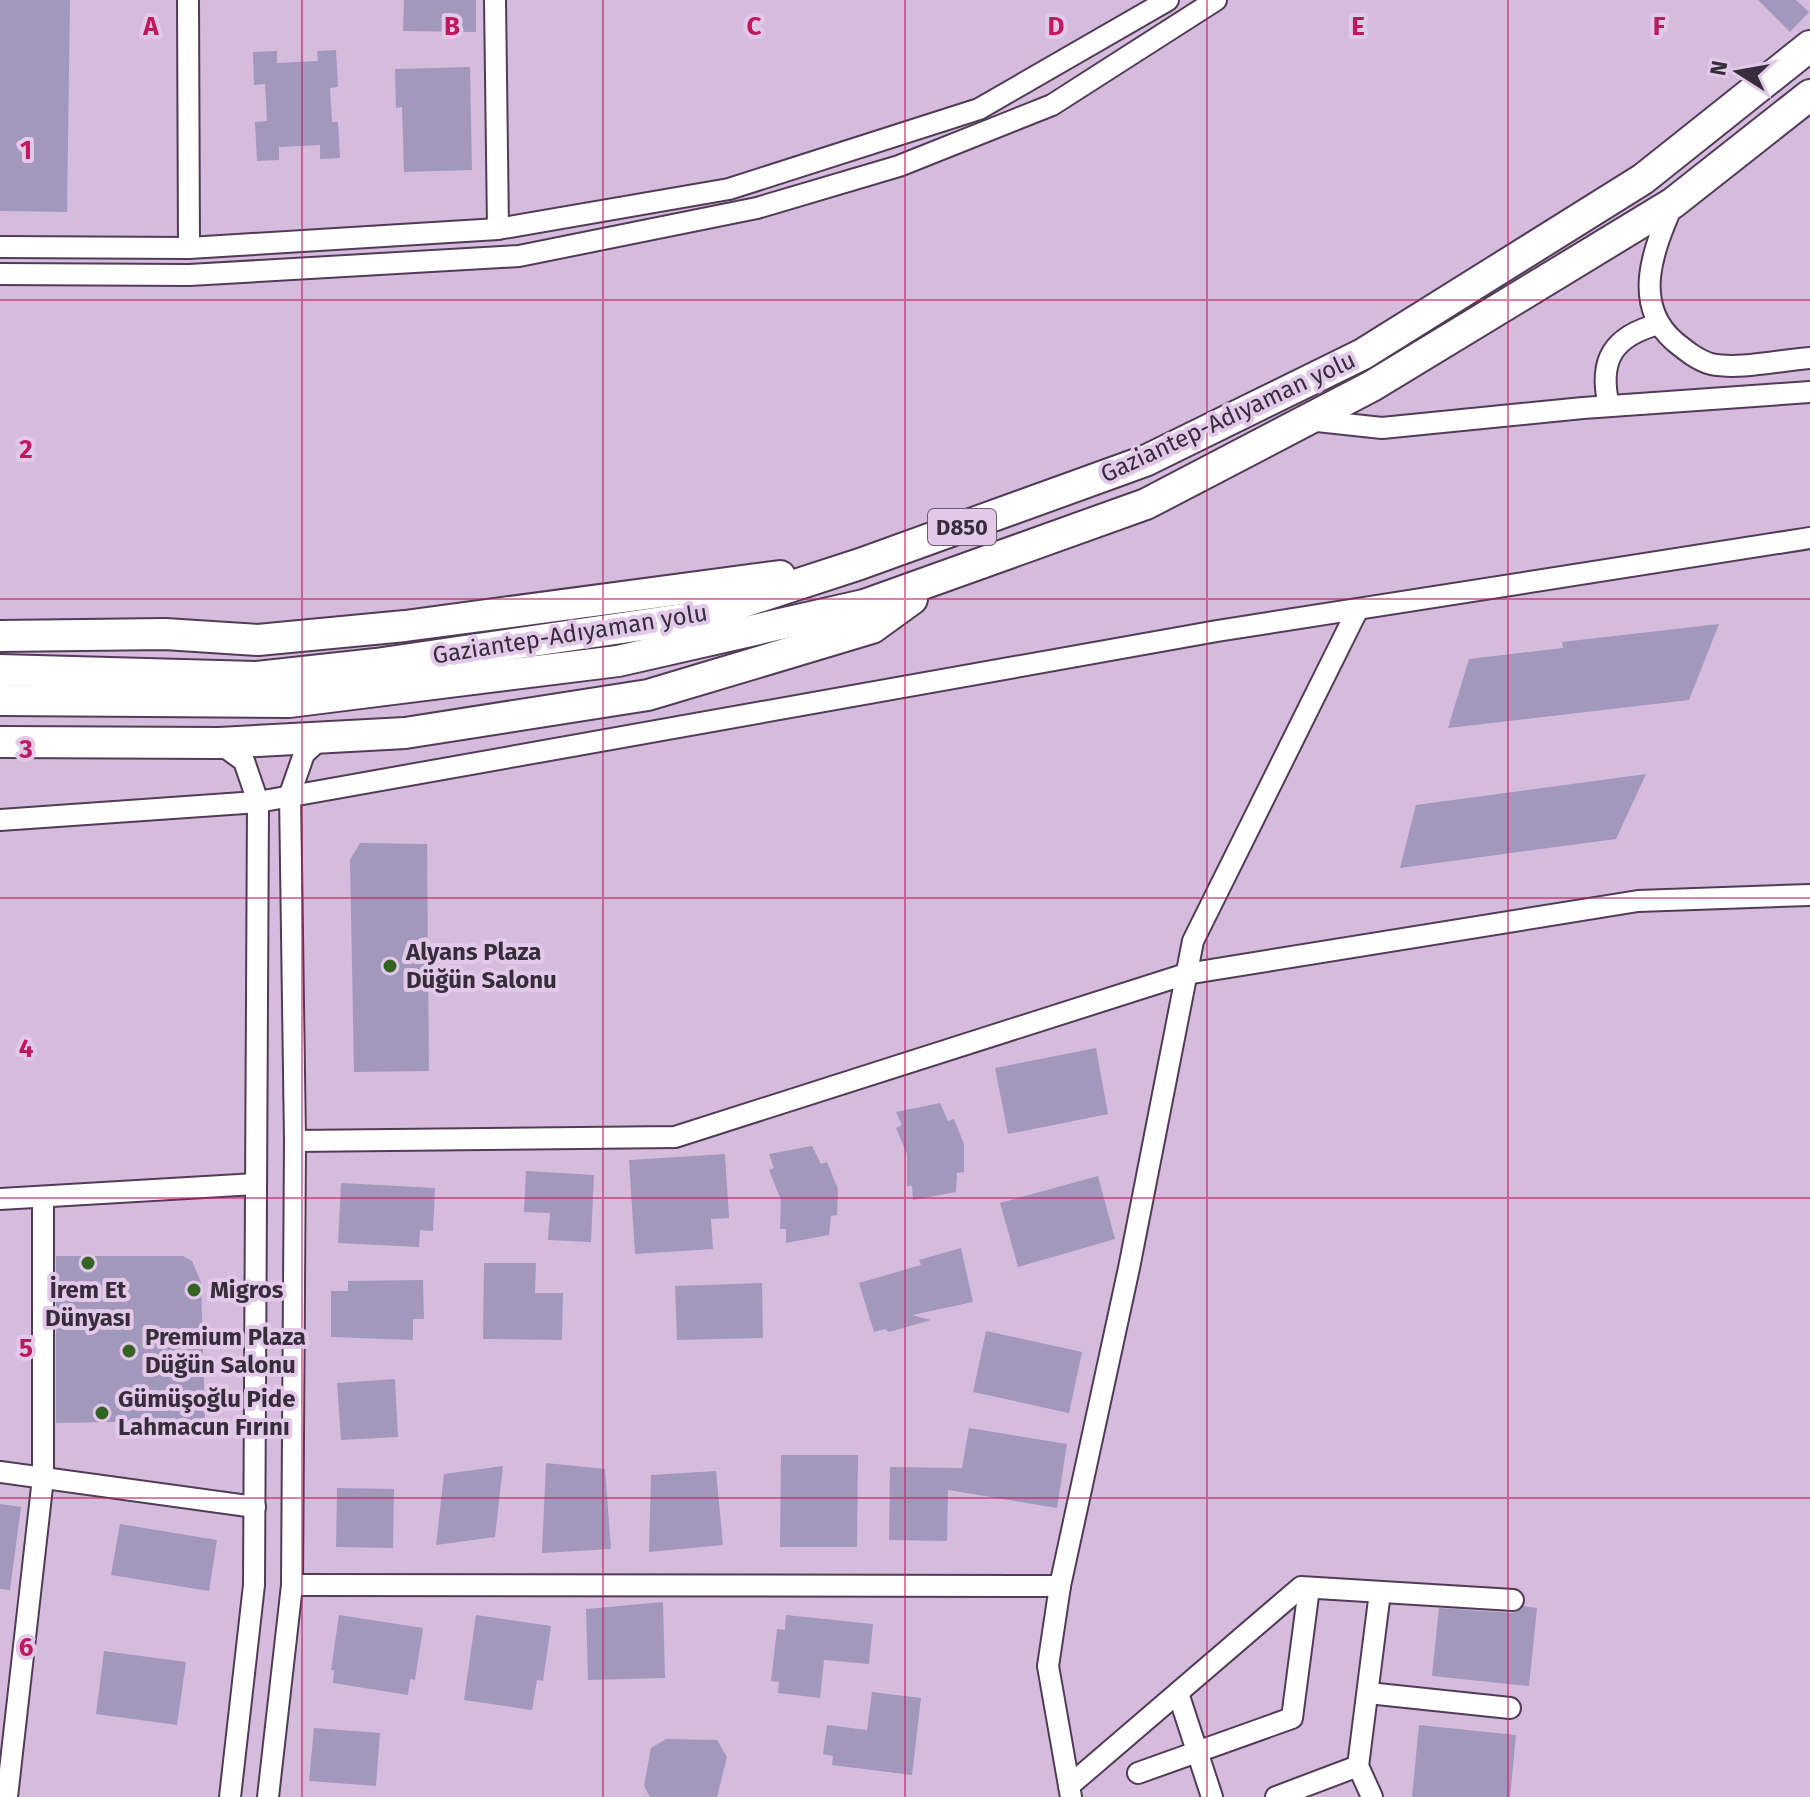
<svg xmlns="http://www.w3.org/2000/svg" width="1810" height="1797" font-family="'Fira Sans',sans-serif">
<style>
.building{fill:#a298bc}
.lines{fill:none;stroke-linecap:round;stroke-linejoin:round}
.minor-casing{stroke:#513b57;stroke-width:24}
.highway-casing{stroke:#513b57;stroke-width:34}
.minor{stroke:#fff;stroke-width:20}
.highway{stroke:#fff;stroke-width:30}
.grid{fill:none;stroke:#c2185b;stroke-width:2;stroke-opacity:0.55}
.poi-dot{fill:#356323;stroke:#e2c9ea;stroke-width:3}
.labels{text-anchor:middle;stroke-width:8;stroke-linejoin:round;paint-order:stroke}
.shield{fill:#e2c9ea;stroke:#6a5c6f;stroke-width:2}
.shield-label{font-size:22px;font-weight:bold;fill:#372d3a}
.street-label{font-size:24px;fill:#372d3a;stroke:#e2c9ea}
.poi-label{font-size:24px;font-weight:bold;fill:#372d3a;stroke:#e2c9ea;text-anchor:start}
.grid-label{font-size:26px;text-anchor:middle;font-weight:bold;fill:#c2185b;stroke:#e2c9ea;stroke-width:8;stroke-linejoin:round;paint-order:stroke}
</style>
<rect width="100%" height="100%" fill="#d5bcdd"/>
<g class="building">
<path d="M0 0H70L67 212 0 211Z"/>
<path d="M404 0H476V32L403 31Z"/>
<path d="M1758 0H1796L1809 12 1790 32Z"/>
<path d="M336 50 338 87 330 88 332 122H338L340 158 320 159V145L279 147V160L257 161 255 122 267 121 265 84 254 85 253 52 277 51V63L318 61 317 51Z"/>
<path d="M470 67 472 170 404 172 402 107 396 108 395 69Z"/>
<path d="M1719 624 1689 700 1448 728 1469 659 1563 648 1562 642Z"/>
<path d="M1646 774 1616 839 1400 868 1416 805Z"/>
<path d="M360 843 427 844 429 1071 354 1072 350 860Z"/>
<path d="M1096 1048 1108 1114 1008 1134 995 1068Z"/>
<path d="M940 1103 948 1121 954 1119 964 1144V1172L957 1173 956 1192 913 1200 912 1186H907V1154L896 1128 902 1125 896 1112Z"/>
<path d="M812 1146 821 1164 827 1162 838 1189 837 1215 831 1216 829 1235 786 1243V1229H780L781 1200 769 1170 774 1168 769 1154Z"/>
<path d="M725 1154 729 1218 711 1219 713 1249 635 1254 629 1160Z"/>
<path d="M526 1171 594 1175 591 1242 548 1240 550 1213 524 1212Z"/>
<path d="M1098 1176 1115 1239 1018 1267 1000 1203Z"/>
<path d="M341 1183 435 1188 433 1231 420 1230 419 1247 338 1243Z"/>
<path d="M961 1248 973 1302 912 1315 931 1320 889 1332 885 1329 874 1332 859 1283 921 1265 919 1260Z"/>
<path d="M56 1256H183L192 1261 201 1282 205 1420 56 1423Z"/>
<path d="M484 1263H536L535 1293H563L562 1340 483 1339Z"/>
<path d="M423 1280 424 1319H413V1340L331 1337V1291H348V1281Z"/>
<path d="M762 1283 763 1338 677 1340 675 1286Z"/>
<path d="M986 1331 1082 1352 1069 1413 973 1392Z"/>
<path d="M395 1379 398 1437 341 1440 337 1383Z"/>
<path d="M969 1428 1067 1444 1057 1508 948 1490 947 1541 889 1540 890 1467 962 1468Z"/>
<path d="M781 1455H858L857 1547H780Z"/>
<path d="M546 1463 605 1469 611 1549 542 1553Z"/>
<path d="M503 1466 495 1537 436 1545 444 1474Z"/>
<path d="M716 1471 723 1545 649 1552 651 1475Z"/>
<path d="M337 1488 394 1489 393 1548 336 1547Z"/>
<path d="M0 1504 21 1507 10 1590 0 1589Z"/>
<path d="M120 1524 217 1540 209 1591 111 1575Z"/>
<path d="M663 1602 665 1678 588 1680 586 1609Z"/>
<path d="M1524 1606 1537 1608 1529 1686 1432 1676 1439 1608 1512 1613Z"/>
<path d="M339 1615 423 1628 415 1680 410 1679 408 1695 333 1683 334 1670H331Z"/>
<path d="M476 1615 551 1626 543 1681 537 1680 532 1710 464 1700Z"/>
<path d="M786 1615 873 1624 869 1664 824 1660 820 1698 778 1693 779 1682 771 1681 777 1629 785 1630Z"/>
<path d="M104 1651 186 1662 177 1725 96 1714Z"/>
<path d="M872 1692 921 1698 912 1775 832 1765 833 1756 823 1754 827 1725 867 1730Z"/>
<path d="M1419 1725 1516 1735 1510 1797H1412Z"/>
<path d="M314 1728 380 1733 376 1786 309 1781Z"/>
<path d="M666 1739 717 1740 727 1757 717 1797H650L644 1786 651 1748Z"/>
</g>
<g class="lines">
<defs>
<g id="minor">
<path d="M188 0 189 248"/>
<path d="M495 0 498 229"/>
<path d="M1673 204C1654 248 1631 303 1674 341 1685 350 1697 360 1711 364 1740 370 1780 360 1810 358"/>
<path d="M0 247 189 248 498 229 729 189 979 109 1168 0"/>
<path d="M0 274 189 275 519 256 757 208 899 166 1052 105 1216 0"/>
<path d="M1609 406C1598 360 1613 336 1659 324"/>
<path d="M1308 420 1382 428 1583 408 1810 392"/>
<path d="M219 743 244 761 258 802 254 1585 230 1797"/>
<path d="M0 820 258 802 1217 631 1810 538"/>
<path d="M295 1141 675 1137 1186 974 1638 901 1810 895"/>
<path d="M0 1199 256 1184"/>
<path d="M0 1472 255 1507"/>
<path d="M292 1585 1060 1586"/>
<path d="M1178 1693 1212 1797"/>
<path d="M1368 1693 1510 1708"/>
<path d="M1358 1766 1372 1797"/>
<path d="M1138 1773 1292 1718 1309 1588"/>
<path d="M1069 1786 1301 1587 1513 1600"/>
<path d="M7 1797 43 1478V1197"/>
<path d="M268 1797 292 1585 295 1141 290 794 304 754 321 738"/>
<path d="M1071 1797 1048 1666 1060 1586 1129 1268 1193 941 1358 609"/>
<path d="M1276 1797 1358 1766 1380 1592"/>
</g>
<g id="highway">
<path d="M0 636 165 634 258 640 405 626 780 576"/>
<path d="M0 670 257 677 376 664 697 617 860 564 1145 461 1363 354 1643 179 1810 46"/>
<path d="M0 700 289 702 618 661 864 605 1146 504 1372 386 1673 203 1810 95"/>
<path d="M0 742 219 743 405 733 648 695 872 628 912 599"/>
</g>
</defs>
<use href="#minor" class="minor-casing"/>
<use href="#highway" class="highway-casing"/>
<use href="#minor" class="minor"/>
<use href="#highway" class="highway"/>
</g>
<path class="grid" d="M302 0V1797M603 0V1797M905 0V1797M1207 0V1797M1508 0V1797M0 300H1810M0 599H1810M0 898H1810M0 1198H1810M0 1498H1810"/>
<g class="poi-dot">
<circle cx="390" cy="966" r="8"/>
<circle cx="88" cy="1263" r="8"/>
<circle cx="194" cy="1290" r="8"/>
<circle cx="129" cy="1351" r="8"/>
<circle cx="102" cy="1413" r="8"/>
</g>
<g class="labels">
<rect class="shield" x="928" y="509" width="68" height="36" rx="6"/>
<g class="shield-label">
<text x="962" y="535">D850</text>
</g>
<g class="street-label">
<text transform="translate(1228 417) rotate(-25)" y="8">Gaziantep-Adıyaman yolu</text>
<text transform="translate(570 634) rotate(-9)" y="8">Gaziantep-Adıyaman yolu</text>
</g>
<g class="poi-label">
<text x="406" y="960">Alyans Plaza<tspan x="406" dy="28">Düğün Salonu</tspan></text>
<text x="88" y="1298" text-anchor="middle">İrem Et<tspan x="88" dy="28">Dünyası</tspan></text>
<text x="210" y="1298">Migros</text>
<text x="145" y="1345">Premium Plaza<tspan x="145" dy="28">Düğün Salonu</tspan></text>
<text x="118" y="1407">Gümüşoğlu Pide<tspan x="118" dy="28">Lahmacun Fırını</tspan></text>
</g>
</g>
<g class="grid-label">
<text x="151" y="35">A</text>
<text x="452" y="35">B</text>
<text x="754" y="35">C</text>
<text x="1056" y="35">D</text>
<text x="1358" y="35">E</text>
<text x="1659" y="35">F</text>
<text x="26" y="159">1</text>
<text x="26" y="458">2</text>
<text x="26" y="758">3</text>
<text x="26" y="1057">4</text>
<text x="26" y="1357">5</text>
<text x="26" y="1656">6</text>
</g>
<g transform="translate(1738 72) rotate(281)" stroke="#e2c9ea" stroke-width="6" paint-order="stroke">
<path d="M0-6L14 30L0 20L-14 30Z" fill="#372d3a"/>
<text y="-12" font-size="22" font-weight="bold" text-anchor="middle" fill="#372d3a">N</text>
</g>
</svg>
